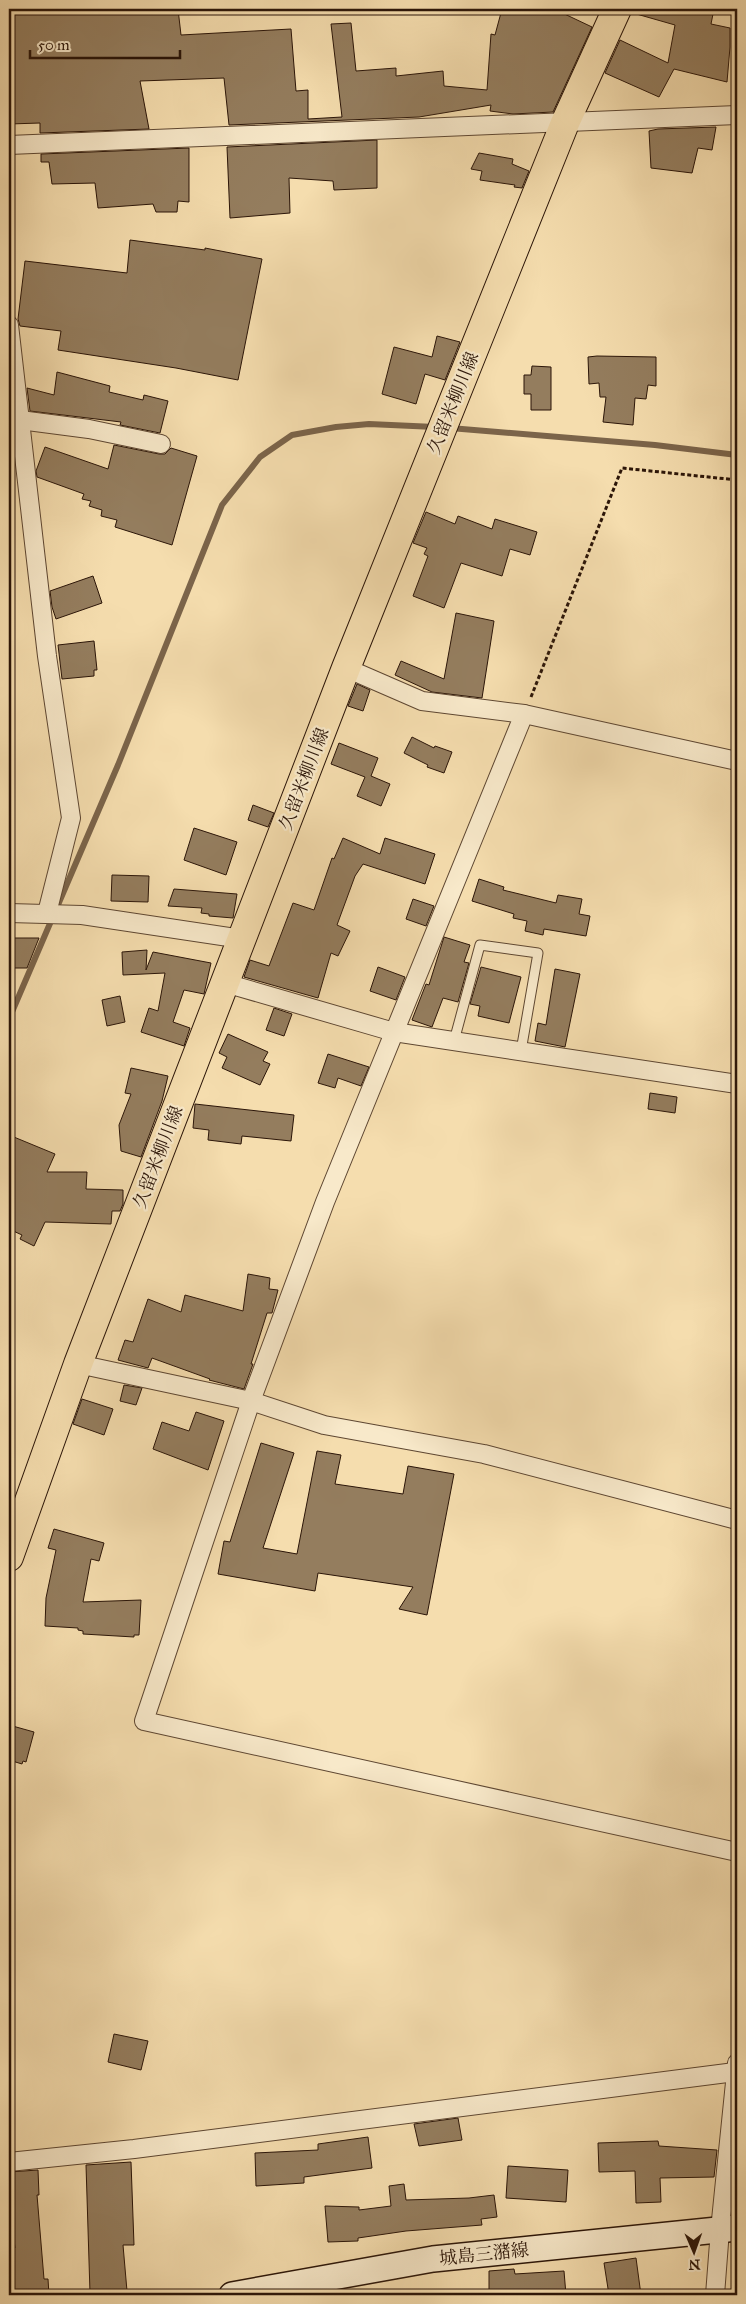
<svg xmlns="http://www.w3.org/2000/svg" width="746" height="2304" font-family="'IM FELL Great Primer','Noto Serif JP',serif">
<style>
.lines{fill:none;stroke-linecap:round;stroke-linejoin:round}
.stream{stroke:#7b644a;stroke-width:6}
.building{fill:#947d5e;stroke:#2b1508}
.service-casing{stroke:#5e4732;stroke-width:11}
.minor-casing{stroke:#5e4732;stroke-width:20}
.secondary-casing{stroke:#2b1508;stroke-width:28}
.primary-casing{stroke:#2b1508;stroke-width:30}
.path{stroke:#2b1508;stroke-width:3;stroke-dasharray:4 2.5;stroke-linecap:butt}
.service{stroke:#f8e9ca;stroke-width:9}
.minor{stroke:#f8e9ca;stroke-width:18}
.secondary{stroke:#f8e9ca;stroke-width:25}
.primary{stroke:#f5ddae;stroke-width:28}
.labels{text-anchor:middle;stroke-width:4.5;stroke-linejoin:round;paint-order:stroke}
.street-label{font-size:18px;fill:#2b1508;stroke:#f8e9ca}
</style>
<rect width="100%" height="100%" fill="#f5ddae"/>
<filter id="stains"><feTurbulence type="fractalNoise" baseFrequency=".004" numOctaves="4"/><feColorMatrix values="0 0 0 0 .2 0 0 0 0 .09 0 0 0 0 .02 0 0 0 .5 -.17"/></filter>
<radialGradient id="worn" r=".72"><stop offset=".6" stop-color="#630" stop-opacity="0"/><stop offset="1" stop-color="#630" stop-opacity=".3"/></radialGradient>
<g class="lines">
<g class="stream">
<path d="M450 428 655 445 737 455"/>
<path d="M9 1019 118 765 222 505 260 457 292 435 336 427 369 424 435 427"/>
</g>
</g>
<g class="building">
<path d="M9 9H178L181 35 291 29 296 91 308 90V119L342 117 331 24 351 23 356 71 396 68V76L443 71 444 86 487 90 491 34 495 35 502 9H554L592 27 553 112 513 114 490 111 491 105 419 117 229 125 224 78 140 81 149 129 40 133V123L9 124Z"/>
<path d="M634 9H714L711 24 730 28V47L727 82 674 69 659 97 605 73 620 40 668 63 675 25 633 13Z"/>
<path d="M716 127 712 150 698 148 692 173 651 168 649 131 658 129Z"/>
<path d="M377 140V188L334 190 333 181 289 178 290 213 230 218 227 147Z"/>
<path d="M189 148V202L178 201 177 212H156L153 204 98 208 95 183 52 184 49 162H41V154Z"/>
<path d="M479 153 513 159 512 164 529 171 522 188 514 187 515 185 480 180 482 171 471 169Z"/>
<path d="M130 240 205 250V248L262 259 238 380 176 368 58 350 61 331 20 326 18 319 25 261 127 273Z"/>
<path d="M437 336 460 342 445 380 425 374 416 404 382 394 394 347 432 357Z"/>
<path d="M597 356 656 357V386L648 385 646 399 635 398 633 425 603 422 606 397H600L599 383 589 384 588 357Z"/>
<path d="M532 366 551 367V410H531V394H524V375H531Z"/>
<path d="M57 372 110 386 109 392 143 400 144 395 168 401 160 433 120 425 121 422 30 411 27 388 54 395Z"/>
<path d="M114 445 159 454H165L171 448 197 456 172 545 115 527 117 520 101 516 102 510 89 506 91 501 82 499 84 494 37 477 36 471 45 447 108 469Z"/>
<path d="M426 512 455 524 458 516 492 529 495 519 537 532 530 555 510 549 502 576 461 563 444 608 413 596 428 556 424 554 427 548 413 543Z"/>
<path d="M93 576 102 603 56 619 52 607 50 591Z"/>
<path d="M456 613 494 621 482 698 432 692 395 675 401 661 444 679Z"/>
<path d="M94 641 97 670H94V676L62 679 58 645Z"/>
<path d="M357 684 370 690 363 711 348 706Z"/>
<path d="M412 737 434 748 435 746 452 752 444 773 427 767 428 765 404 753Z"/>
<path d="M339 743 378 758 371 776 390 784 381 806 357 796 365 777 331 764Z"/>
<path d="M253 805 274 813 268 827 248 820Z"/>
<path d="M194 828 237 842 226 875 184 860Z"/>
<path d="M343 838 380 854 385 838 435 854 425 884 363 864 355 876 337 925 350 931 338 956 331 953 318 998 244 977 250 960 269 966 293 903 314 910 332 858 334 859Z"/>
<path d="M112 875 149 876 148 902 111 901Z"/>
<path d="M479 879 504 887 503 890 556 903 558 895 582 899 579 914 590 916 586 936 544 929 543 935 525 931 527 921 513 918 514 914 472 901Z"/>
<path d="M174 889 237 894 233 918 209 916V914L201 913 202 908 168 906Z"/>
<path d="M413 899 434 906 426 926 406 919Z"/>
<path d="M444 937 470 945 464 962 469 963 458 1002 443 998 432 1027 412 1020 426 984 429 985Z"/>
<path d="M9 938H39L27 968H9Z"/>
<path d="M147 950 146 970 153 952 211 963 204 994 184 990 173 1022 190 1028 184 1046 141 1032 149 1008 158 1011 165 973 123 975 122 952Z"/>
<path d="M378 967 405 977 396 1000 370 991Z"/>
<path d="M481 967 521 977 509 1023 478 1016 480 1006 470 1004Z"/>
<path d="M555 969 580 974 565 1047 535 1041 538 1023 546 1025Z"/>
<path d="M120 996 125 1022 107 1026 102 1000Z"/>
<path d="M274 1008 292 1014 284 1036 266 1030Z"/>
<path d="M228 1034 268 1052 263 1061 270 1064 260 1085 222 1068 227 1057 219 1053Z"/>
<path d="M328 1054 369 1067 361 1086 338 1078 335 1088 318 1083Z"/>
<path d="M131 1068 168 1076 162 1101 141 1157 121 1151 119 1125 131 1094 125 1093Z"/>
<path d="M650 1093 677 1097 675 1113 648 1109Z"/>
<path d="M195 1104 294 1115 291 1141 242 1136 241 1144 208 1140 209 1130 193 1128Z"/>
<path d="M9 1135 55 1154 47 1172H87L86 1189 123 1190V1204L120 1211H112L111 1224 45 1222 34 1246 20 1239 22 1235 9 1229Z"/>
<path d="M248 1274 270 1278 269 1289 278 1290 272 1313H267L251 1364H253L244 1389 209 1380 210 1379 152 1358 148 1368 118 1360 125 1340 133 1342 148 1299 181 1312 185 1295 243 1311Z"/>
<path d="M124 1385 142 1388 136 1405 120 1401Z"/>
<path d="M82 1399 113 1409 104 1435 73 1424Z"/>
<path d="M196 1412 224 1421 208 1470 153 1449 162 1422 189 1431Z"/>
<path d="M261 1443 294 1453 263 1548 297 1554 317 1451 341 1455 335 1484 403 1494 408 1466 454 1474 427 1615 399 1609 413 1587 318 1573 315 1591 218 1574 224 1541 230 1542Z"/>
<path d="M54 1529 104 1543 99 1561 91 1559 83 1602 141 1600 139 1635H134V1637L83 1634V1631L78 1630V1628L45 1626 46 1598 56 1550 48 1548Z"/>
<path d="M9 1725 34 1732 26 1762 23 1761 22 1764 9 1760Z"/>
<path d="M114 2034 148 2041 141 2070 108 2062Z"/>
<path d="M458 2118 462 2140 419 2146 414 2124Z"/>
<path d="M368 2137 372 2168 304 2177V2183L256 2186 255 2153 318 2150V2144Z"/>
<path d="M658 2141 659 2146 717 2150 714 2177 660 2178 661 2202 636 2203 635 2171 599 2172 598 2143Z"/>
<path d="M131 2162 134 2245H123L127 2291 90 2293 86 2165Z"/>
<path d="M508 2166 568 2170 566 2202 506 2198Z"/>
<path d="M38 2170 39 2195H37L44 2279H48L49 2295H14L11 2249 15 2248 9 2197V2172Z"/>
<path d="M404 2184 406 2200 469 2198 494 2195 497 2217 481 2219 482 2225 406 2231 358 2238V2241L328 2242 325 2206 359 2207V2210L391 2206 389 2186Z"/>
<path d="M636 2258 641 2295H609L604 2263Z"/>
<path d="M514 2269 515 2274 564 2271 566 2295H489V2271Z"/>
</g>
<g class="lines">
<defs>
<path id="service" d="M454 1041 480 945 538 953 521 1051"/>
<g id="minor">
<path d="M9 145 737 115"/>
<path d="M9 325 47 656 71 818 47 913"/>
<path d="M20 420 89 429 161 444"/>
<path d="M346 668 422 701 524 714 737 761"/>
<path d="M524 714 325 1202 251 1401 144 1721 737 1852"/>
<path d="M9 913 82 915 242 939"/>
<path d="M225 983 394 1032 737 1084"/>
<path d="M78 1364 251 1401 324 1425 484 1454 737 1520"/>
<path d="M9 2162 134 2149 735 2072"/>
<path d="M715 2295 720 2230 737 2063"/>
</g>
<path id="secondary" d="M232 2295 433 2259 737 2228"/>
<path id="primary" d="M9 1557 78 1364 346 668 565 123 617 9"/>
</defs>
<use href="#service" class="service-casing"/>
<use href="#minor" class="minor-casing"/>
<use href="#secondary" class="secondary-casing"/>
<use href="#primary" class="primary-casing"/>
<path class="path" d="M531 697 622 468 737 480"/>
<use href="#service" class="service"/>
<use href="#minor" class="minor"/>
<use href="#secondary" class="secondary"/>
<use href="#primary" class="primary"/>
</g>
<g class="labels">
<g class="street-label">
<text transform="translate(453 403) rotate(-68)" y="6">久留米柳川線</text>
<text transform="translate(304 779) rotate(-69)" y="6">久留米柳川線</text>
<text transform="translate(158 1157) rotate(-69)" y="6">久留米柳川線</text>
<text transform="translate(484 2254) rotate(-6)" y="6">城島三潴線</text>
</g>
</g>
<rect width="746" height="2304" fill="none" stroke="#f5ddae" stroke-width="30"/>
<rect x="10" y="10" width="726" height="2284" fill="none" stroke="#2b1508" stroke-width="2.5"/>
<rect x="15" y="15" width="716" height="2274" fill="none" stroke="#2b1508"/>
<g transform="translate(694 2252) rotate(178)" stroke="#f8e9ca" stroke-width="4" paint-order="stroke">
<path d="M0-4L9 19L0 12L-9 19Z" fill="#2b1508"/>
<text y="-8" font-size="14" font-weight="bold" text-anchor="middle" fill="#2b1508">N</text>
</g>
<path d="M30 50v8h150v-8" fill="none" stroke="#2b1508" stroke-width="2.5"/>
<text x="38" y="50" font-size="15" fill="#2b1508" stroke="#f8e9ca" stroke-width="4" paint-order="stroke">50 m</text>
<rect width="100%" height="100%" filter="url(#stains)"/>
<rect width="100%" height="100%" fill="url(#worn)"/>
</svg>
